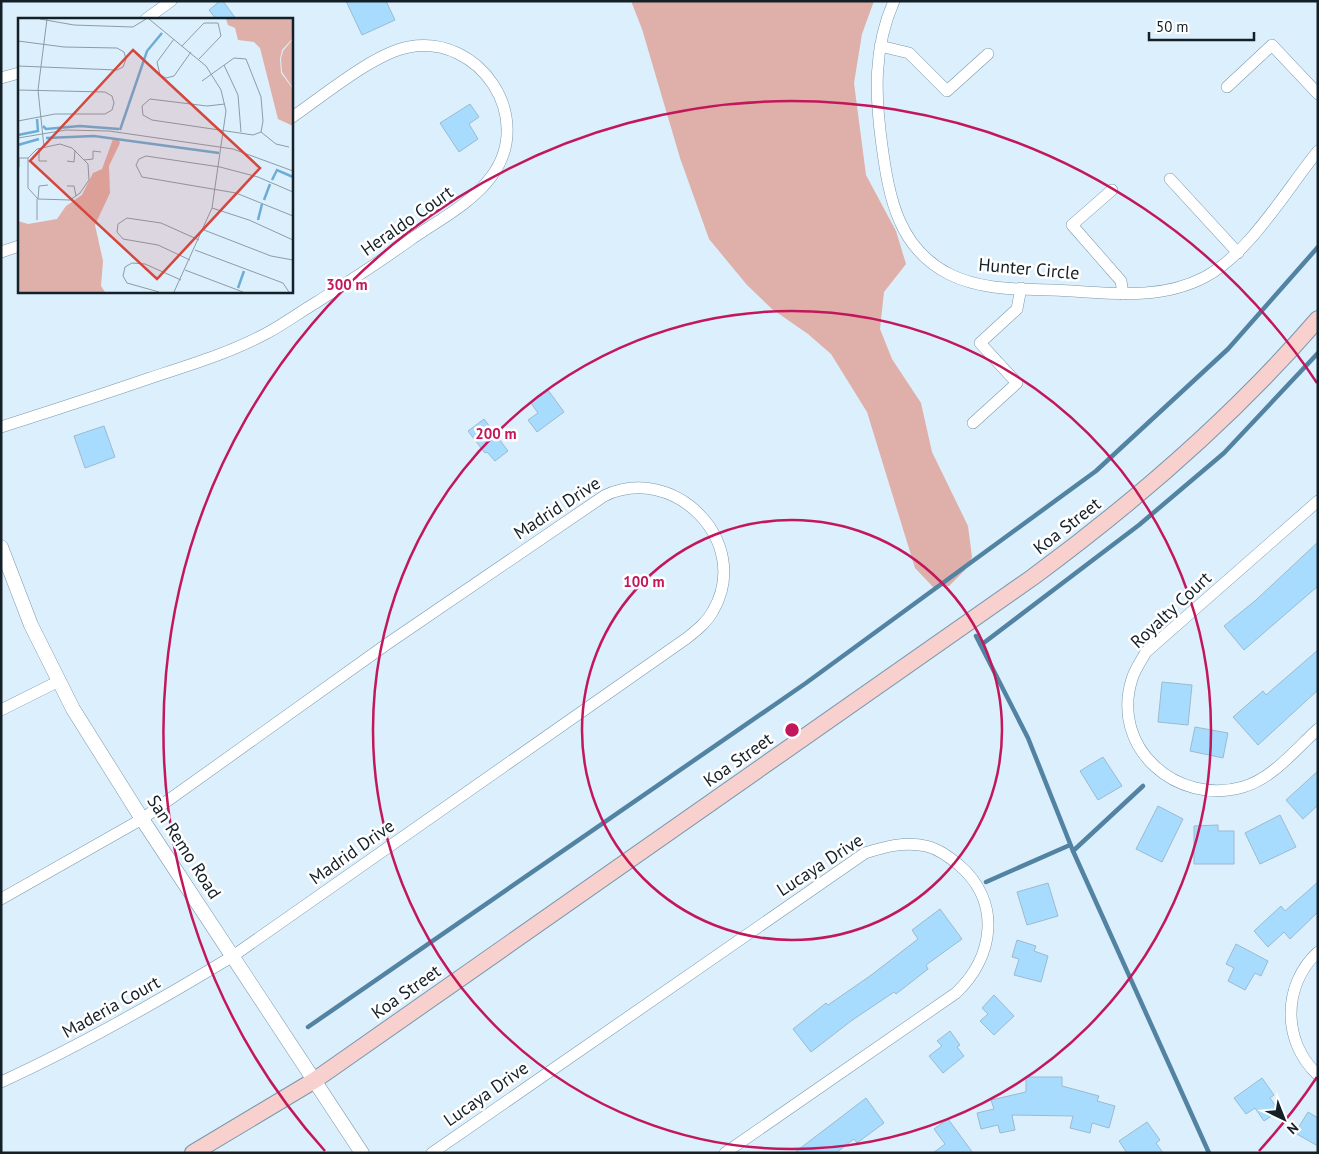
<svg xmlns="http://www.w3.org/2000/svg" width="1319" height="1154" font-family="'PT Sans',sans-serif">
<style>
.green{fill:#dfb0a9}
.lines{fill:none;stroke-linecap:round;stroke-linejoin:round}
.stream{stroke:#5283a2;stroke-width:4.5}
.building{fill:#a8dcff;stroke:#9bbad0}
.minor-casing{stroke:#7997ac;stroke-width:12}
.tertiary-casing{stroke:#7997ac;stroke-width:15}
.secondary-casing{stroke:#7997ac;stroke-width:18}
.minor{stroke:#fff;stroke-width:11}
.tertiary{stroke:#fff;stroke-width:14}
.secondary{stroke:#f8d0cd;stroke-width:16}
.ring{fill:none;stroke:#c2185b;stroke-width:2.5}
.labels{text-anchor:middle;stroke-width:5;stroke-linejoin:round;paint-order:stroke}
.street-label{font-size:18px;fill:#142028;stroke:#fff}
.inset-river{fill:none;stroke:#6cadd6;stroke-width:2.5}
.inset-road{fill:none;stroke:#8c9ca7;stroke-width:1}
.view{fill:#d5473d;fill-opacity:0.15;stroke:#d5473d;stroke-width:2.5}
.inset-edge{fill:none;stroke:#142028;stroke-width:2.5}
.centre{fill:#c2185b;stroke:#fff;stroke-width:2.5}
.ring-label{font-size:15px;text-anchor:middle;font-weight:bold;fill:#c2185b;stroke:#fff;stroke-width:5;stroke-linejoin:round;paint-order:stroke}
</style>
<rect width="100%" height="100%" fill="#dceffc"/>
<path class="green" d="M631 1H874L862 34 854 83 866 175 896 231 906 264 884 292 880 329 892 359 921 403 932 452 968 526 972 557 965 570 949 586 933 587 915 568 867 412 831 354 808 334 772 309 747 285 709 239 680 158 642 29Z"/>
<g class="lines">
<g class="stream">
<path d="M976 636 1028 738 1073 851 1209 1153"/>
<path d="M981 645 1139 525 1224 453 1318 353"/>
<path d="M1073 851 1143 786"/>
<path d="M986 882 1070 845"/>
<path d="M308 1027 806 683 1096 471 1228 349 1318 247"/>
</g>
</g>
<g class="building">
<path d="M220 1H223L236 19H216L209 10Z"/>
<path d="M346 1H386L395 20 362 35Z"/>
<path d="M470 104 479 117 469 124 478 139 459 152 440 123Z"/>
<path d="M548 390 564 412 537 432 528 420 538 413 531 403Z"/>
<path d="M484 419 508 451 495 461 487 452 485 453 468 431Z"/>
<path d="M104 426 115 457 85 468 74 436Z"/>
<path d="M1318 542V586L1244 650 1224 626 1256 600Z"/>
<path d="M1318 650V690L1258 745 1233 717 1263 691 1266 695Z"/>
<path d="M1162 682 1192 685 1188 725 1158 722Z"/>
<path d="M1195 727 1228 733 1223 758 1190 751Z"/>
<path d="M1103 757 1122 786 1098 800 1080 771Z"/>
<path d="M1318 771V805L1303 819 1286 800Z"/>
<path d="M1158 806 1183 819 1162 862 1136 849Z"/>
<path d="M1280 815 1296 847 1260 864 1245 833Z"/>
<path d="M1218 825V831H1234V864H1194V826Z"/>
<path d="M1318 882V912L1290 939 1284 932 1268 947 1254 931 1281 906 1285 911Z"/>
<path d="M1048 883 1058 916 1027 925 1017 892Z"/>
<path d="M940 909 962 939 926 965 928 969 896 994 894 992 851 1021 811 1052 793 1029 826 1003 828 1005 870 976 918 939 912 930Z"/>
<path d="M1017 940 1036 946 1034 951 1048 956 1041 982 1014 975 1019 959 1012 957Z"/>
<path d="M1236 944 1268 961 1261 976 1255 973 1245 990 1228 981 1234 968 1226 964Z"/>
<path d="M994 995 1014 1016 994 1035 980 1021 988 1014 982 1008Z"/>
<path d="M950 1031 960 1045 957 1047 964 1056 943 1073 929 1056 942 1046 937 1041Z"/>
<path d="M1026 1077H1062V1086L1099 1096 1097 1101 1115 1106 1109 1128 1092 1123 1090 1133 1070 1128 1073 1116 1012 1115 1015 1130 1000 1133 998 1125 981 1129 977 1113 994 1109 991 1100 1026 1092Z"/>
<path d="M1262 1078 1274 1095 1270 1098 1279 1111 1264 1121 1255 1108 1246 1114 1234 1098Z"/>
<path d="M866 1098 884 1123 857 1143 854 1139 836 1153H794Z"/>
<path d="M1308 1112 1318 1118V1146L1295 1133Z"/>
<path d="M948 1119 973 1153H933L945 1144 934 1129Z"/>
<path d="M1147 1122 1160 1140 1156 1143 1163 1153H1127L1119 1141Z"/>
</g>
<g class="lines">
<defs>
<g id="minor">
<path d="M894 1C873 48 875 96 882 146 889 197 898 248 949 274 987 293 1031 288 1072 291 1118 294 1163 299 1205 277 1250 253 1286 190 1318 151"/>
<path d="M146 19 171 1"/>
<path d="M880 46 909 53 947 91 988 54"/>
<path d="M1 78 19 73"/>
<path d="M1227 87 1272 45 1318 94"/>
<path d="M1170 179 1238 253"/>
<path d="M1112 190 1072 225 1121 281 1123 294"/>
<path d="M1 252 19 246"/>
<path d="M973 423 1017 383 980 343 1017 309 1021 288"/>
<path d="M1 427C51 411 101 395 150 378 190 365 230 353 267 333 284 324 300 312 317 302 348 282 380 262 410 240 437 221 471 204 491 177 536 118 480 34 409 47 374 53 322 97 291 118"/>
<path d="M1318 501 1146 652C1141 661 1135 669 1132 679 1110 748 1177 806 1243 787 1272 779 1296 749 1318 729"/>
<path d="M1 710 59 681"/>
<path d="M1 899 142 819 387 644 604 496C674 462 753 542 713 611 707 622 697 630 687 638L233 956C157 1002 82 1045 1 1082"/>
<path d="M1318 952C1282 985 1282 1042 1318 1075"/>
<path d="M432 1153 865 853C884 847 905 841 926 846 939 849 949 857 959 865 1002 902 994 957 956 993L725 1153"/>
</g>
<path id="tertiary" d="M1 547 31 625 73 709 142 819 362 1153"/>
<path id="secondary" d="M193 1153 315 1080 1033 577C1136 501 1234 416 1318 319"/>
</defs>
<use href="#minor" class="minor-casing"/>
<use href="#tertiary" class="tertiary-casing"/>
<use href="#secondary" class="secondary-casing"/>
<use href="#minor" class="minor"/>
<use href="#tertiary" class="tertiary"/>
<use href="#secondary" class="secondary"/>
</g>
<g class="ring">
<circle cx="792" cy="730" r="210"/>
<circle cx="792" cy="730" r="419"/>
<path d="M1317 1077A629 629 0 0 1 1259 1151M325 1151A629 629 0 1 1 1317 383"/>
</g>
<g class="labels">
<g class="street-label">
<text transform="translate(407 221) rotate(-35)" y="6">Heraldo Court</text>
<text transform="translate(1029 269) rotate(5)" y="6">Hunter Circle</text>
<text transform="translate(557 508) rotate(-33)" y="6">Madrid Drive</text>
<text transform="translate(1067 526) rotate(-38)" y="6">Koa Street</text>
<text transform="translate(1171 610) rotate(-43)" y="6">Royalty Court</text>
<text transform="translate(738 760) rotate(-35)" y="6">Koa Street</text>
<text transform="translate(184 847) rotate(57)" y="6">San Remo Road</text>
<text transform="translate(352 852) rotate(-35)" y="6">Madrid Drive</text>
<text transform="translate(820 865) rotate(-33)" y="6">Lucaya Drive</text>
<text transform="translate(406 992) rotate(-35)" y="6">Koa Street</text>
<text transform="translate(111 1007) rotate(-29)" y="6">Maderia Court</text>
<text transform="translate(486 1094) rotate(-35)" y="6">Lucaya Drive</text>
</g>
</g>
<g transform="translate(18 18)">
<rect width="275" height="275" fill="#dceffc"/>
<path d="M208 1H275V20L264 32 262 41 263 55 275 71V108L260 101 242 30 236 24 220 22 217 10 210 7ZM275 21V70L264 54 263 41 265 33ZM95 121 100 120 102 125 91 148 92 175 77 207 85 243 83 268 87 274H0V203L10 206 39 201 48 188 64 177 75 155 84 151Z" fill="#dfb0a9"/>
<path class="inset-river" d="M25 108 28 111 62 108 101 111M102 112 129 33 144 15M0 117 20 113 19 101M28 120 76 118 201 135M0 127 21 121M254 162 259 152 275 159M246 182 252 166M240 202 244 186M220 270 226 253"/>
<path class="inset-road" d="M22 1 56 7 115 9 128 1M131 1 188 48 203 72 208 93 194 190 156 274M156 21 139 44 142 57 148 60 156 58 173 34M0 23 46 29 99 30 106 34 108 41 105 49 99 52 0 48M164 28 186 5H200L203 18 181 41M206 47 220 77 223 114M184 63 216 40 228 41 243 79 245 103 243 114 235 117 134 102 125 97 124 88 132 81 189 88 207 86M0 72 87 74 94 78 96 85 94 92 87 96H37L0 103M243 114 258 126 271 129M0 120 48 112 91 113 215 131 275 153M42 126 54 130 70 146 71 162 62 175 52 182 20 181 10 170V140L19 131ZM26 129 20 72 29 1M21 130V143H29M66 142 75 141V133L83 134M49 143 56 144 57 132M1 149V140H10M49 168H56L58 178M275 174 240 159 202 149 128 138 121 141 118 147 124 159 218 175 275 198M20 181 21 168 30 167M194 190 231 202 275 222M19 202V181M186 212 253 238 275 242M177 232 265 265 271 274M172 242 140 227 105 221 99 214 100 206 109 200 143 205 181 222M167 252 225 274M141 274 109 265 105 258 107 249 114 245 127 246 163 262"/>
<path class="view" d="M115 32 242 150 139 261 12 143Z"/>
<rect width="275" height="275" class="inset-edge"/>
</g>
<circle cx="792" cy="730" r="8" class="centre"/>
<g class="ring-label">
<text x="347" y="290">300 m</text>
<text x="496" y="439">200 m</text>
<text x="644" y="587">100 m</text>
</g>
<rect width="1319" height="1154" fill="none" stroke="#142028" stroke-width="5"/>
<g transform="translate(1284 1119) rotate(137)" stroke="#ffffff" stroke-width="4" paint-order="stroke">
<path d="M0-4L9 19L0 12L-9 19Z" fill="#142028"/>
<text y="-8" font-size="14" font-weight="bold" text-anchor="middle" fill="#142028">N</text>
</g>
<path d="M1149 32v8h105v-8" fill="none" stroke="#142028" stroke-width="2.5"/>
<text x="1156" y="32" font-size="15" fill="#142028" stroke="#ffffff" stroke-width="4" paint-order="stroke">50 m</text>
</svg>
